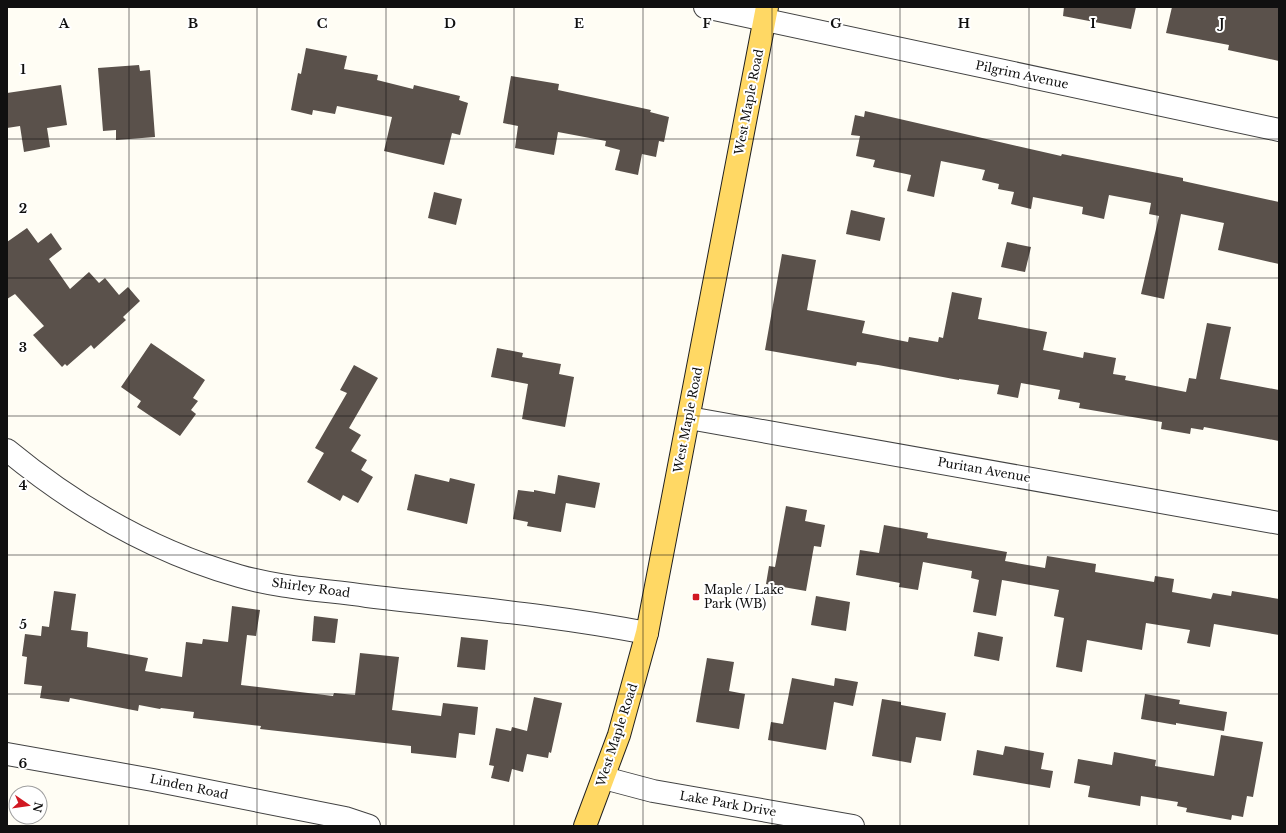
<svg xmlns="http://www.w3.org/2000/svg" width="1286" height="833" font-family="'Libre Baskerville',serif">
<style>
.building{fill:#5a514b}
.lines{fill:none;stroke-linecap:round;stroke-linejoin:round}
.minor-casing{stroke:#434343;stroke-width:24}
.major-casing{stroke:#212121;stroke-width:24}
.minor{stroke:#fff;stroke-width:22}
.major{stroke:#ffd864;stroke-width:22}
.grid{fill:none;stroke:#101010;stroke-width:1;stroke-opacity:0.55}
.poi-dot{fill:#d11822;stroke:#fff;stroke-width:1.5}
.labels{text-anchor:middle;stroke-width:4;stroke-linejoin:round;paint-order:stroke}
.street-label{font-size:12px;fill:#101010;stroke:#fff}
.poi-label{font-size:12px;fill:#101010;stroke:#fff;text-anchor:start}
.grid-label{font-size:13px;text-anchor:middle;font-weight:bold;fill:#101010;stroke:#fff;stroke-width:4;stroke-linejoin:round;paint-order:stroke}
</style>
<rect width="100%" height="100%" fill="#fffdf4"/>
<g class="building">
<path d="M1064 7H1136L1131 29 1063 16Z"/>
<path d="M1172 7H1279V61L1228 50 1229 45 1166 33Z"/>
<path d="M306 48 347 56 344 69 378 75 377 80 413 89 414 85 460 96 459 100 468 103 460 135 452 133 444 165 384 151 392 117 337 106 335 114 313 110 312 115 291 110 298 73 301 74Z"/>
<path d="M139 65 140 71 150 70 155 137 116 140V130L103 131 98 68Z"/>
<path d="M511 76 559 84 558 90 651 110 650 112 669 117 664 142 659 141 656 157 642 154 638 175 615 170 620 150 605 146 606 141 558 132 554 155 515 148 518 126 503 123Z"/>
<path d="M61 85 67 125 47 128 50 147 24 152 20 126 7 128V93Z"/>
<path d="M865 111 1061 156 1062 154 1183 178V181L1279 202V264L1218 250 1224 223 1181 214 1164 299 1141 294 1159 216 1149 214 1151 203 1109 195 1104 219 1082 214 1083 207 1033 197 1031 209 1011 204 1014 192 998 189 999 184 982 180 985 170 941 161 934 197 907 191 911 175 873 167 875 160 856 156 860 136 851 135 855 115 864 117Z"/>
<path d="M434 192 462 199 456 225 428 218Z"/>
<path d="M851 210 885 218 880 241 846 234Z"/>
<path d="M27 228 38 243 51 233 62 249 49 259 70 289 89 272 99 283 105 278 119 295 128 287 140 301 123 317 126 320 94 349 91 345 67 366 65 364 62 367 33 335 44 326 15 294 7 299V242Z"/>
<path d="M1007 242 1031 247 1025 272 1001 267Z"/>
<path d="M782 254 816 260 807 310 865 321 862 333 908 342 909 337 938 342 939 337 943 338 952 292 982 298 978 319 1047 332 1043 350 1083 358 1084 352 1116 358 1113 374 1126 376 1125 380 1186 392 1189 378 1196 379 1207 323 1231 327 1220 379 1279 390V441L1204 427 1203 430 1191 428 1190 434 1161 429 1162 422 1079 408 1080 403 1058 399 1060 390 1021 383 1018 398 997 394 999 385 959 379V380L878 365 857 362 856 366 765 350Z"/>
<path d="M151 343 205 380 193 398 198 401 191 410 196 414 180 436 137 407 141 401 121 387Z"/>
<path d="M497 348 523 353 522 357 561 364 559 374 574 377 565 427 522 419 528 384 491 377Z"/>
<path d="M354 365 378 378 349 428 361 435 351 451 367 460 361 470 373 477 358 503 343 495 340 501 307 482 324 453 315 448 347 393 340 390Z"/>
<path d="M415 474 449 482 450 478 475 484 467 524 407 510Z"/>
<path d="M558 475 600 483 595 508 566 503 561 532 527 526 528 522 513 519 518 490 534 492V490L555 494Z"/>
<path d="M786 506 807 510 805 521 825 525 821 547 814 546 806 591 766 584 769 566 775 567Z"/>
<path d="M884 525 928 533 927 538 1007 552 1005 561 1045 568 1047 556 1096 564 1095 572 1154 582 1155 576 1174 579 1172 592 1211 599 1213 593 1231 596 1232 591 1279 599V635L1214 624 1210 647 1187 643 1190 630 1146 623 1142 650 1087 640 1082 672 1056 667 1064 618 1054 616 1059 590 1002 580 996 616 973 612 979 580 971 578 972 571 923 562 918 590 899 587 900 583 856 575 860 550 879 553Z"/>
<path d="M54 591 76 594 71 630 88 632 87 647 148 658 145 671 182 677 186 642 202 644 203 639 228 642 232 606 260 610 256 636 247 635 241 685 333 696 334 693 355 695 360 653 399 657 392 710 441 716 443 703 478 707 475 735 459 733 456 758 411 753V746L260 729 261 726 193 718 194 712 161 708 160 709 139 705 138 711 70 698 69 702 40 698 42 686 24 684 27 657 22 656 25 634 41 636 42 626 49 627Z"/>
<path d="M816 596 850 602 846 631 811 625Z"/>
<path d="M314 616 338 619 335 643 312 641Z"/>
<path d="M978 632 1003 637 999 661 974 656Z"/>
<path d="M461 637 488 640 485 670 457 667Z"/>
<path d="M707 658 734 662 729 691 745 694 739 729 696 722Z"/>
<path d="M792 678 834 686 835 678 858 682 853 706 834 702 826 750 768 740 771 722 783 724Z"/>
<path d="M1145 694 1180 700 1179 704 1227 712 1224 731 1176 723V725L1141 719Z"/>
<path d="M534 697 562 703 551 753 549 752 548 758 527 754 523 772 512 769 509 782 491 778 494 766 489 765 496 728 511 731 512 727 527 731Z"/>
<path d="M882 699 901 702V705L946 713 941 741 916 737 911 763 872 756Z"/>
<path d="M1221 735 1263 742 1253 797 1247 796 1243 817 1232 815 1231 820 1186 812 1187 808 1177 806 1178 802 1141 796 1140 806 1088 797 1090 786 1074 783 1078 759 1112 765 1114 752 1156 760 1155 766 1214 776Z"/>
<path d="M1005 746 1044 753 1041 769 1053 771 1050 788 973 775 977 750 1003 755Z"/>
</g>
<g class="lines">
<defs>
<g id="minor">
<path d="M705 7 1279 130"/>
<path d="M689 418 1279 523"/>
<path d="M7 450C75 506 154 552 239 576 280 588 325 590 367 596 460 607 555 615 647 633"/>
<path d="M7 754 153 780 345 818 369 826"/>
<path d="M604 778 653 791 853 826"/>
</g>
<path id="major" d="M585 826 619 735 647 633 767 7"/>
</defs>
<use href="#minor" class="minor-casing"/>
<use href="#major" class="major-casing"/>
<use href="#minor" class="minor"/>
<use href="#major" class="major"/>
</g>
<path class="grid" d="M129 7V826M257 7V826M386 7V826M514 7V826M643 7V826M772 7V826M900 7V826M1029 7V826M1157 7V826M7 139H1279M7 278H1279M7 416H1279M7 555H1279M7 694H1279"/>
<rect class="poi-dot" x="692" y="593" width="8" height="8" rx="2"/>
<g class="labels">
<g class="street-label">
<text transform="translate(1022 75) rotate(12)" y="4">Pilgrim Avenue</text>
<text transform="translate(749 102) rotate(-79)" y="4">West Maple Road</text>
<text transform="translate(688 420) rotate(-79)" y="4">West Maple Road</text>
<text transform="translate(984 470) rotate(10)" y="4">Puritan Avenue</text>
<text transform="translate(311 588) rotate(8)" y="4">Shirley Road</text>
<text transform="translate(617 735) rotate(-72)" y="4">West Maple Road</text>
<text transform="translate(189 787) rotate(12)" y="4">Linden Road</text>
<text transform="translate(728 804) rotate(10)" y="4">Lake Park Drive</text>
</g>
<g class="poi-label">
<text x="704" y="594">Maple / Lake<tspan x="704" dy="14">Park (WB)</tspan></text>
</g>
</g>
<g class="grid-label">
<text x="64" y="28">A</text>
<text x="193" y="28">B</text>
<text x="322" y="28">C</text>
<text x="450" y="28">D</text>
<text x="579" y="28">E</text>
<text x="707" y="28">F</text>
<text x="836" y="28">G</text>
<text x="964" y="28">H</text>
<text x="1093" y="28">I</text>
<text x="1222" y="28">J</text>
<text x="23" y="74">1</text>
<text x="23" y="213">2</text>
<text x="23" y="352">3</text>
<text x="23" y="490">4</text>
<text x="23" y="629">5</text>
<text x="23" y="768">6</text>
</g>
<rect width="1286" height="833" fill="none" stroke="#101010" stroke-width="16"/>
<g transform="translate(28 805) rotate(103)"><circle r="19" fill="#ffffff" stroke="#9f9f9f"/>
<path d="M0-3L7 15L0 10L-7 15Z" fill="#d11822"/>
<text y="-6" font-size="11" font-weight="bold" text-anchor="middle" fill="#101010">N</text>
</g>
</svg>
